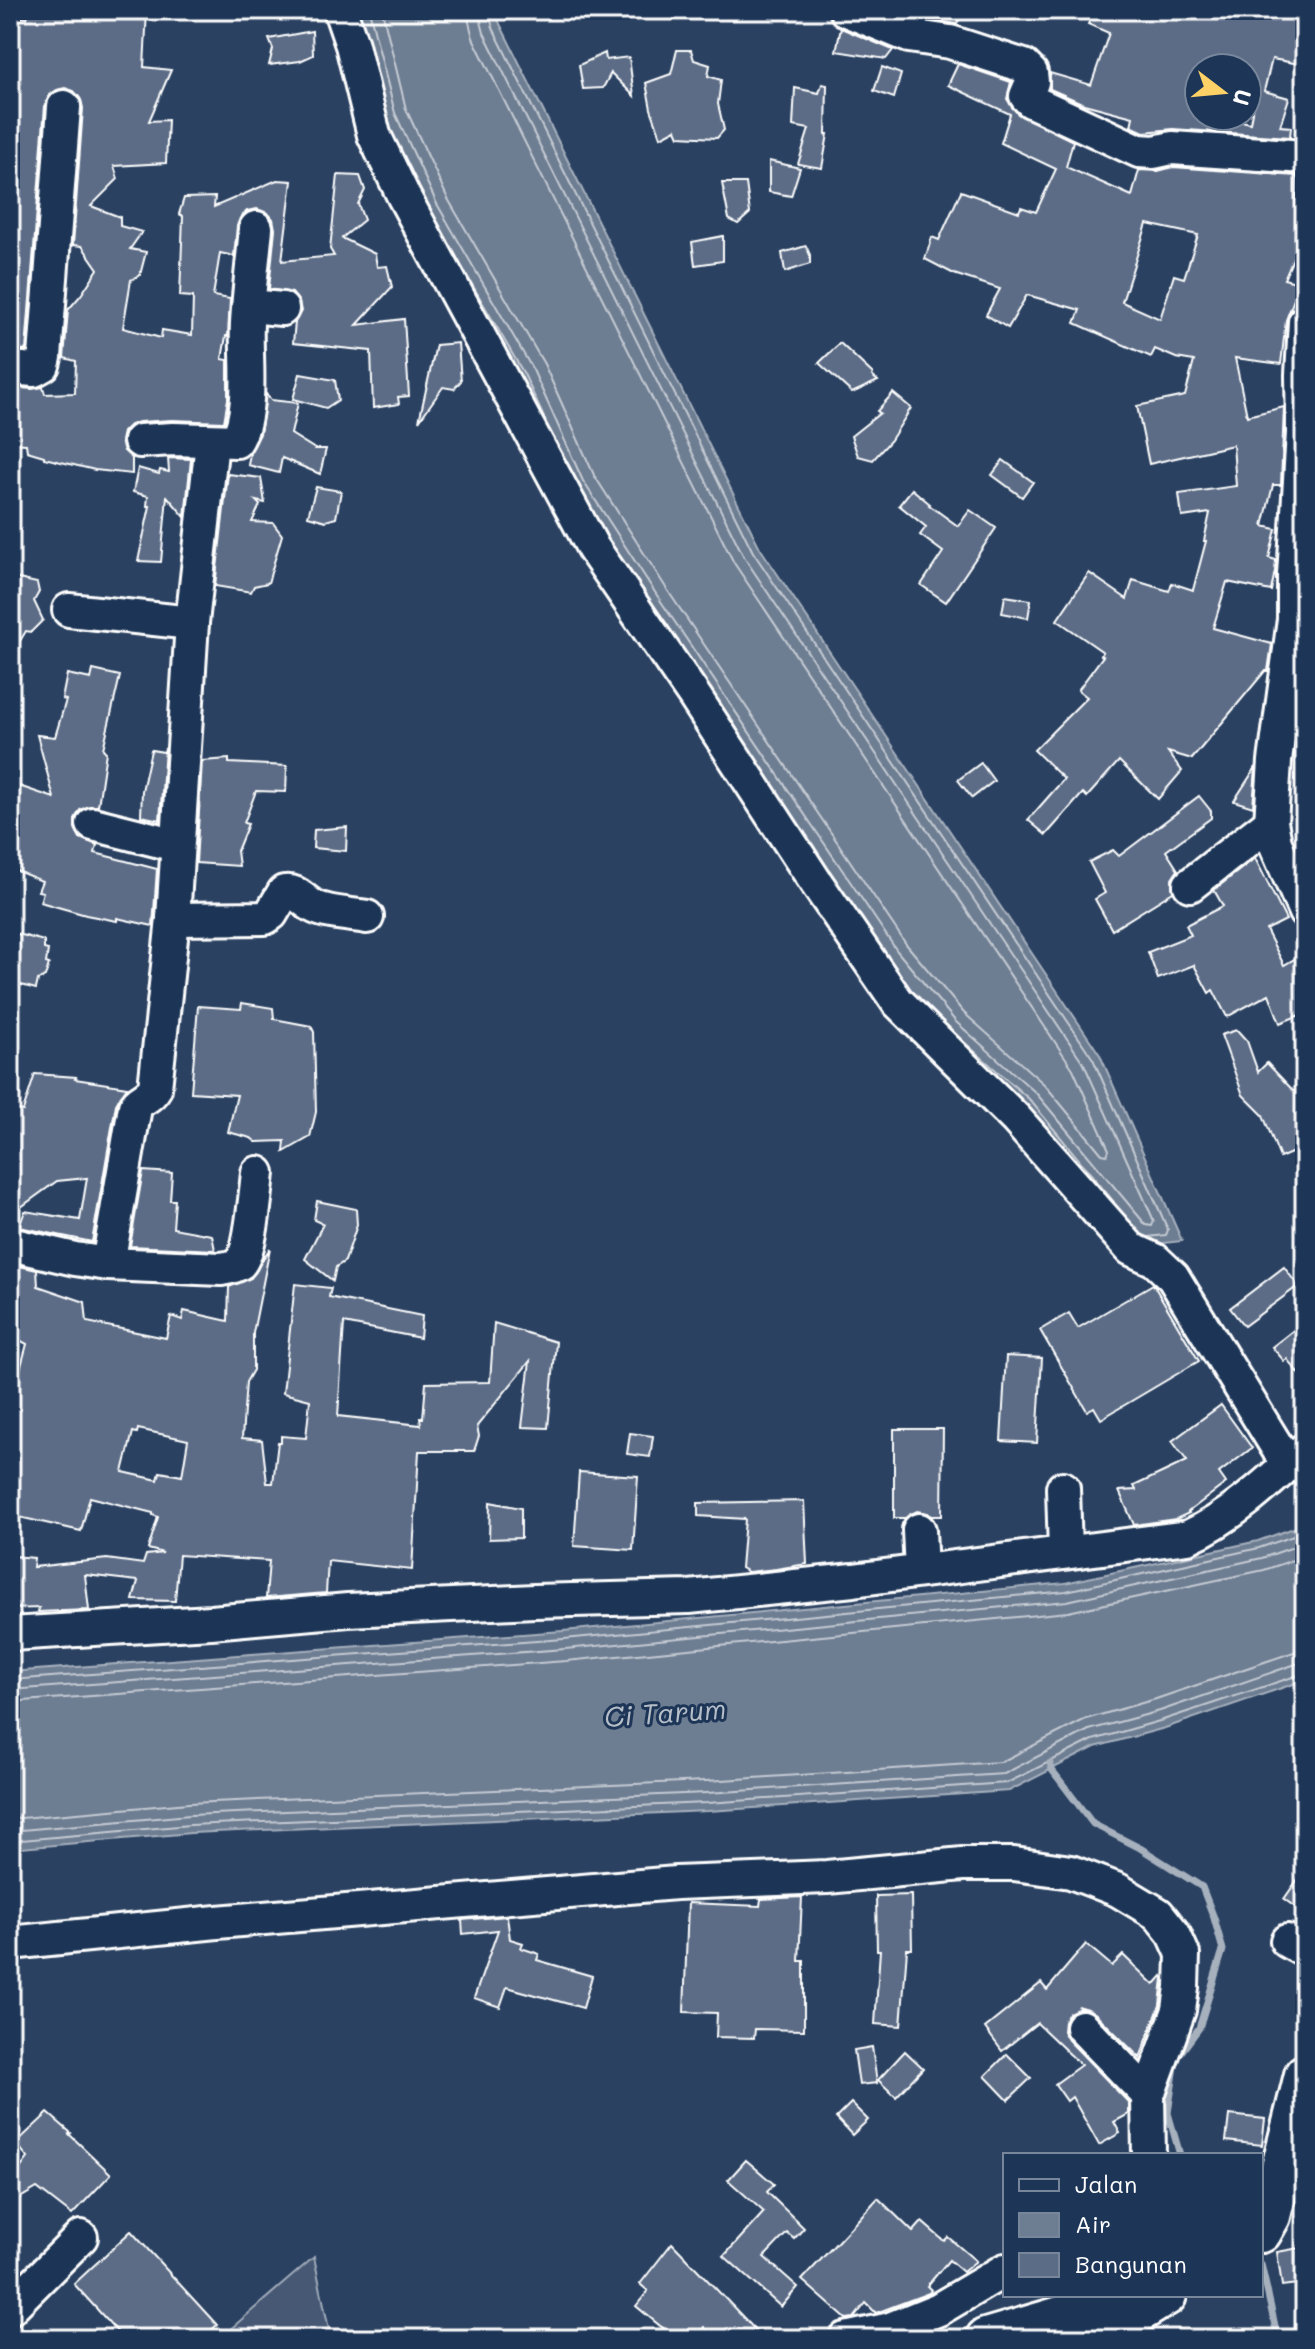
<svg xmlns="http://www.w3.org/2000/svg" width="1315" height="2349" font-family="Mali,sans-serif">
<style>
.green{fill:#465975;stroke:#a2acba;stroke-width:2}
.water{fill:#6d7d92;stroke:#a7b1be;stroke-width:2}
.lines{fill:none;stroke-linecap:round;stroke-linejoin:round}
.shore{stroke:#c5cbd3;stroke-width:2}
.stream{stroke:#a7b1be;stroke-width:7}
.building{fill:#5b6c86;stroke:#fff;stroke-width:2;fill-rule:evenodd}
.minor-casing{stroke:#fff;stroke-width:38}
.major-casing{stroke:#fff;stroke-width:46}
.minor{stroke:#1d3557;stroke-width:32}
.major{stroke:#1d3557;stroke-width:40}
.labels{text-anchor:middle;stroke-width:6;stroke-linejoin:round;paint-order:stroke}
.water-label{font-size:28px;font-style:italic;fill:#b6bec8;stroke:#1d3557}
</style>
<rect width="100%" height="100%" fill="#2a4161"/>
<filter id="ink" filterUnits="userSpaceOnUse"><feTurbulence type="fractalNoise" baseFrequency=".0125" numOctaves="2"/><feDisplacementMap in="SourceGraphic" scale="16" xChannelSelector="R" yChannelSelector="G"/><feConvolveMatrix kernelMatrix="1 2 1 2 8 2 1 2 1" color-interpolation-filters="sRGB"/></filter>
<g filter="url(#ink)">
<path class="green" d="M314 2257 331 2339H219Z"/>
<g class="water">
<path d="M351 10H495L500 24 760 548 1100 1055 1182 1241 1139 1246 943 1034 882 962 645 610 378 119Z"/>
<path d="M1305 1524V1680L1165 1728 1095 1747 1009 1791 708 1811 191 1833 10 1849V1672L563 1631 1065 1583 1258 1541Z"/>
</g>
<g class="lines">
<g class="shore">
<path d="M369 10 395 113 437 204 533 370 583 481 660 600 897 951 956 1022 1036 1093 1146 1225 1152 1226 1154 1221 1084 1064 744 557 484 33 478 10"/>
<path d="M382 10 406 109 448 199 544 364 594 475 670 594 906 944 964 1013 1045 1085 1102 1154 1107 1155 1109 1150 1073 1069 734 563 473 38 466 10"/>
<path d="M488 10 493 28 753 552 1093 1059 1168 1230 1166 1235 1148 1237"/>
<path d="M462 267 524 374 545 420"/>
<path d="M964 1042 1029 1099 1114 1202"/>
<path d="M10 1680 564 1639 1066 1591 1259 1548 1305 1532"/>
<path d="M10 1690 565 1649 1067 1601 1262 1558 1305 1543"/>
<path d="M10 1702 566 1661 1068 1612 1264 1570 1305 1556"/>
<path d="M10 1819 189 1803 706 1781 1001 1762 1086 1719 1156 1699 1294 1652 1305 1651"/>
<path d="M10 1831 190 1815 707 1793 1004 1774 1089 1730 1160 1711 1296 1664 1305 1663"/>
<path d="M10 1841 190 1825 707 1803 1007 1783 1093 1740 1163 1720 1305 1673"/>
</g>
<g class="stream">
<path d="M1050 1763 1052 1770 1093 1824 1140 1848 1202 1887 1214 1918 1223 1950 1199 2028 1176 2059 1168 2113 1180 2155"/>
<path d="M1261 2264 1278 2339"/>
</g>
</g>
<g class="building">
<path d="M29 10H147L144 67 171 70 149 121 168 120 166 163 114 166 118 179 91 206 120 217V226L142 232 130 249 146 252 140 275 131 280 123 328 161 338 162 330 192 335 193 297 180 296 183 216 179 214 184 198 215 197 214 207 277 180 292 181 282 261 334 256 330 249 338 175 360 176 365 190 358 204 364 220 342 238 375 254 377 267 387 266 392 287 357 325 404 319 409 396 398 397 399 404 373 408 371 351 293 343 295 322 301 311 299 302 292 293 269 289 275 229 273 219 268 213 257 209 247 211 240 218 237 226 234 256 220 253 213 296 230 299 228 336H226L222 359 228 360V399L224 422 172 420 139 422 130 425 123 432 121 441 124 451 132 458V474L95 470 44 458V456L27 451 26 444 10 443V387L32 389 43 387 45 394 75 393 76 361 64 358 68 310 81 295 98 269 82 246 73 245 83 108 81 100 74 91 65 88 57 90 49 96 45 106 26 350 10 349V29L16 30 21 17 27 18Z"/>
<path d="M938 10H964L957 24 932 20Z"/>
<path d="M1095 10H1281L1279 16 1305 19V65L1272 59 1264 91 1289 98 1280 126 1291 127 1290 137 1173 129 1144 132 1131 126 1133 117 1084 104 1050 89V73L1091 85 1109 33 1088 24ZM1199 68H1247V88L1256 90 1250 123 1222 116H1199Z"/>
<path d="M841 28 893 50 886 59 836 51Z"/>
<path d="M312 31 313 55 300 61 269 65 273 49 269 39Z"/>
<path d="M677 50H691L694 60 710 65 708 76 721 80 718 104 724 130 717 138 679 136 676 129 661 137 651 109 646 83 671 74Z"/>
<path d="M605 53 606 60 629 57 634 96 611 73 603 88 583 89 579 65Z"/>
<path d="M958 64 1011 82 1007 99 1018 114 1073 141 1066 167 1132 196 1139 170 1158 171 1173 167 1297 176 1295 254 1284 279 1296 282V294L1286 320 1281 364 1235 358 1247 416 1284 407 1281 485H1273L1263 526 1276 529 1269 558 1276 560 1275 571 1271 591 1227 582 1213 628 1272 644 1268 671H1265L1192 759 1168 752 1182 771 1158 799 1119 761 1087 797 1083 793 1046 835 1028 820 1064 779 1034 750 1087 697 1078 690 1103 656 1101 655 1103 652 1057 620 1089 573 1127 599 1133 580 1169 591 1172 583 1193 590 1206 541H1204L1210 513 1182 517 1179 494 1236 486 1233 445 1149 464 1137 406 1185 396 1194 361 1176 358 1155 349 1151 357 1075 323 1080 310 1027 295 1008 328 986 315 1000 289 954 274 925 259 932 237 939 240 961 191 1019 212 1021 207 1036 212 1056 169 1001 143 1010 114 948 85ZM1147 224 1198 235 1184 278 1174 275 1160 319 1122 302Z"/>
<path d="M882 67 901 74 894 98 874 91Z"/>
<path d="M822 84 827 85 826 134H828L822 168 798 164 809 129 793 126 795 88 819 93Z"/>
<path d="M769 161 800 168 791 196 769 192Z"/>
<path d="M722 183H746L750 213 738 224 729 219Z"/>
<path d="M723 236V261L695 265 692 242Z"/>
<path d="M806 246 810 255V264L785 272 782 253Z"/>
<path d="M458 343 461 381 454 389 443 387 419 421 436 345Z"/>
<path d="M840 343 873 374 872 376 878 381 852 393 819 363Z"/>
<path d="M300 374 335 380 338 400 326 408 293 399Z"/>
<path d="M893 393 911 408 891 440 873 460 858 456 851 436 880 413 877 411Z"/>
<path d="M266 394 271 400 298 403 291 434 315 449H326L320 474 282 458 279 473 248 465 250 453 260 434Z"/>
<path d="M168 458 191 459 185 517 167 496 161 562 138 561 150 506H147L148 496 133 492 138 468 159 474 160 470 169 472Z"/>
<path d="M1003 460 1033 482 1022 497 992 475Z"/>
<path d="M228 474 261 478 265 503 256 501 260 505 252 522 273 523 282 535 268 583 254 586 251 592 215 586Z"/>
<path d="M316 487 341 491 336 518 326 521 308 516Z"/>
<path d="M912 489 930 504 929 505 958 526 970 510 996 528 946 602 921 585 943 552 920 535 926 527 899 505Z"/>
<path d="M10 577 37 583 39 592 34 601 43 620 31 632 26 631 10 657Z"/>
<path d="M1005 596 1031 600 1028 618 1002 613Z"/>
<path d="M93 670 120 676 103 749 106 752 98 806H89L80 810 75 819V828L80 838 97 845 95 853 157 869 153 926 117 918V921L86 915 40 902 43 892 38 891 42 881 10 868V783L54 798 37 735 55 737 66 700 62 699 67 674 91 679Z"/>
<path d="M165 748 160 820 141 816 142 791 151 750 164 752Z"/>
<path d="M229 759V763L287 766 286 792 256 791 244 823 248 824 237 851 239 866 196 863 202 761Z"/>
<path d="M981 763 994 781 972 798 958 780Z"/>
<path d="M1256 767 1253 807 1234 801Z"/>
<path d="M1199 796 1211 811V818L1166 851 1178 870 1172 879 1173 892 1112 930 1095 899 1105 893 1089 862 1113 850 1119 856Z"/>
<path d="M347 827 346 851 313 848 314 830Z"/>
<path d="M1255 858 1286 920 1266 930 1284 965 1298 957 1305 970V1013L1280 1023 1269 994 1227 1017 1213 990 1209 993 1194 965 1158 979 1148 952 1191 935 1186 925 1223 906 1214 890Z"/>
<path d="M10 932 44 941V949L48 950 46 963 49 964 45 977 38 980 36 989 10 982 15 953Z"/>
<path d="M242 1003 273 1008 274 1019 311 1026 314 1032 316 1112 310 1137 284 1152 285 1141 256 1142 251 1138 228 1132 237 1095 191 1092 198 1006 241 1009Z"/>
<path d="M1237 1030 1247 1041 1258 1072 1267 1063 1304 1102 1305 1147 1280 1158 1263 1115 1243 1095 1221 1035Z"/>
<path d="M35 1074 76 1077 75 1079 127 1087 116 1104 92 1242 19 1227 25 1211 80 1220 87 1178 57 1181 10 1215V1108L23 1111Z"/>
<path d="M143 1171 172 1173 170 1200H175L173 1228 212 1235 215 1250 130 1246Z"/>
<path d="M317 1201 356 1209 357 1225 345 1261 336 1267 333 1281 305 1259 323 1224 314 1220Z"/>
<path d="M270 1248 253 1333V1370L246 1382 242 1438 262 1440 267 1483H273L278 1442H281V1436L306 1438 310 1400 283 1393 295 1284 331 1288 329 1297 422 1316 420 1338 344 1323 338 1416 421 1425 420 1418H423L426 1383 490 1382 494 1323 556 1342 548 1428 522 1427 530 1361 477 1426 479 1436 474 1451H419L412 1570 328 1561 326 1593 266 1598 269 1561 179 1555 175 1601 133 1600 138 1581 85 1575 89 1610 38 1612 39 1608 10 1609V1578L14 1556 34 1558 33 1567 107 1559 143 1564 146 1555 163 1553 148 1549 158 1517 153 1515V1513L90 1497 81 1531 10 1515V1378L17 1381 27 1344 10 1335V1264L37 1270 38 1286 85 1302 87 1322 166 1338 171 1316 182 1320 184 1311 228 1321 229 1287 251 1278ZM138 1429 188 1440 182 1476 160 1472 158 1480 123 1472 133 1432 137 1433Z"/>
<path d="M1284 1267 1298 1286 1244 1326 1230 1308Z"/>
<path d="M1153 1284 1199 1361 1101 1419 1094 1407 1087 1411 1040 1330 1069 1313 1078 1328Z"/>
<path d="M1305 1321V1382L1287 1359 1284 1361 1272 1347Z"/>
<path d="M1006 1356 1042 1358 1037 1443 1001 1441Z"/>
<path d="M1221 1405 1252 1448 1219 1473 1226 1483 1188 1512 1189 1513 1176 1519 1134 1525 1119 1491 1136 1490 1134 1486 1187 1461 1172 1441Z"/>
<path d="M894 1429H943L942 1516H931L927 1513 917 1511 905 1518H894Z"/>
<path d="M630 1433 653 1436 650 1457 627 1454Z"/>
<path d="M579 1472 638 1476 633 1550 574 1546Z"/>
<path d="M804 1501 807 1564 776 1569 748 1572 741 1568 745 1519 698 1516V1503Z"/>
<path d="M490 1502 521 1508V1538L489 1539Z"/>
<path d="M1305 1869V1914L1284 1899Z"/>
<path d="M911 1895 912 1949H907L901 2026 875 2024 880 1950H877L876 1896Z"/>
<path d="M802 1897 799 1961H804V2030L755 2029 754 2038 716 2037 717 2013 684 2012 688 1903 760 1906 761 1899Z"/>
<path d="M507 1916 510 1939 523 1943 521 1948 539 1954 537 1960 592 1976 583 2008 507 1987 500 2007 474 1998 498 1930 463 1934 462 1920Z"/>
<path d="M1086 1944 1112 1966 1123 1955 1154 1985 1162 1976 1163 1978 1160 2005 1140 2058 1096 2014 1088 2009 1078 2006 1080 2008 1069 2013 1064 2021 1063 2031 1068 2040 1129 2103V2114L1114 2122 1120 2133 1099 2145 1072 2097 1067 2101 1055 2084 1081 2065 1037 2023 1002 2051 985 2028 1041 1983 1047 1990Z"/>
<path d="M872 2047 877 2083 859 2085 854 2050Z"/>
<path d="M905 2051 923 2068 896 2097 878 2080Z"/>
<path d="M1007 2054 1031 2078 1008 2100 985 2076Z"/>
<path d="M851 2103 868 2120 852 2135 836 2118Z"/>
<path d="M48 2113 71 2133 69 2134 111 2174 72 2215 37 2188 10 2204V2182L28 2158 16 2143Z"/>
<path d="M1229 2115 1265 2119 1262 2145 1226 2141Z"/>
<path d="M746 2160 774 2184 767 2192 804 2228 794 2239 787 2233 764 2257 798 2287 781 2307 724 2256 764 2212 728 2180Z"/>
<path d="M878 2198 913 2232 922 2222 944 2241 948 2237 976 2261 963 2272 949 2260 927 2286 931 2290 929 2293 876 2313 866 2303 854 2318 846 2319 802 2280Z"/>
<path d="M131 2231 217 2325 202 2339H124L74 2284Z"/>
<path d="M672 2243 764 2339H715L704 2327 695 2339H676L636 2306 648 2291 640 2284Z"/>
<path d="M1305 2247V2283L1282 2286 1277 2252Z"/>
</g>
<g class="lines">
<defs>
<g id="minor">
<path d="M340 10 352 45 374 135 404 197 593 548 695 697 815 881 897 1001 1016 1119 1131 1249 1155 1260 1173 1277 1288 1465"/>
<path d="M846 10 909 36 950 42 1024 66 1031 73 1032 82 1026 96 1031 101 1139 151 1154 152 1172 148 1305 157"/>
<path d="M249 306 282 309"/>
<path d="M1305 322 1302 375 1303 433 1294 575V619L1275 761 1271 822 1275 843 1305 912"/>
<path d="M10 368 34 370 43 365 45 357 64 107"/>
<path d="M140 441 173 439 236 441C254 414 245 356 247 323 249 291 253 260 256 228"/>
<path d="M69 610 192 623"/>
<path d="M93 824 176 845"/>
<path d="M1190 885 1271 822"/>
<path d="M173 919 265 918 271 914 284 892C298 890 301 900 313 906 327 914 351 914 367 917"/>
<path d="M10 1244 75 1259 108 1264 135 1107C139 1098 149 1099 155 1088L173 919 192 623 212 442"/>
<path d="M108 1264 221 1269C227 1268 235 1267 240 1263 251 1251 256 1190 258 1173"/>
<path d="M1063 1488 1065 1552"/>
<path d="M919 1530 921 1571"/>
<path d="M10 1634 211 1622 348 1610 534 1601 689 1597 853 1580 1188 1537C1232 1517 1269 1482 1304 1450"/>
<path d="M1287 1941 1305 1951"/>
<path d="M10 1943 217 1922 676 1883 827 1877 963 1864H1014L1071 1872 1118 1890 1158 1914 1174 1934 1183 1954 1182 1987 1179 2010 1148 2095 1149 2155"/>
<path d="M1082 2027 1148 2095"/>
<path d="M10 2308 81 2237"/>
<path d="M845 2339 890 2329 939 2309 1005 2270"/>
</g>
<g id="major">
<path d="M1261 2232 1270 2216 1305 2075"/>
<path d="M986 2339 1091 2308 1137 2313"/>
<path d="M1104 2339 1137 2313 1166 2295"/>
</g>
</defs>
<use href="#minor" class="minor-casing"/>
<use href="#major" class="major-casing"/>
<use href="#minor" class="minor"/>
<use href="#major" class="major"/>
</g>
</g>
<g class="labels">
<g class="water-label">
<text transform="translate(665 1713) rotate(-4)" y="10">Ci Tarum</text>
</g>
</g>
<rect width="1315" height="2349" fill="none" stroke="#1d3557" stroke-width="40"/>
<rect x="20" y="20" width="1275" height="2309" fill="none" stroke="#fff" stroke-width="3" filter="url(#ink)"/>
<rect x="1003" y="2153" width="260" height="144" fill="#1d3557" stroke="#77869a" stroke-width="2"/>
<rect x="1019" y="2179" width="40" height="12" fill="#1d3557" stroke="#77869a" stroke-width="2"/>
<text x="1075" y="2193" font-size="24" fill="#ffffff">Jalan</text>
<rect x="1019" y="2213" width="40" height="24" fill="#6d7d92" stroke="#77869a" stroke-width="2"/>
<text x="1075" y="2233" font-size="24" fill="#ffffff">Air</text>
<rect x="1019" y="2253" width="40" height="24" fill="#5b6c86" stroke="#77869a" stroke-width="2"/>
<text x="1075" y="2273" font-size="24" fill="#ffffff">Bangunan</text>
<g transform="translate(1223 92) rotate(106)"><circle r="38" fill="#1d3557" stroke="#77869a" stroke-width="2"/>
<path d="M0-6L14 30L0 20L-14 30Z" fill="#ffd166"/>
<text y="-12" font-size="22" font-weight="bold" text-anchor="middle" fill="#ffffff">U</text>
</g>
</svg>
